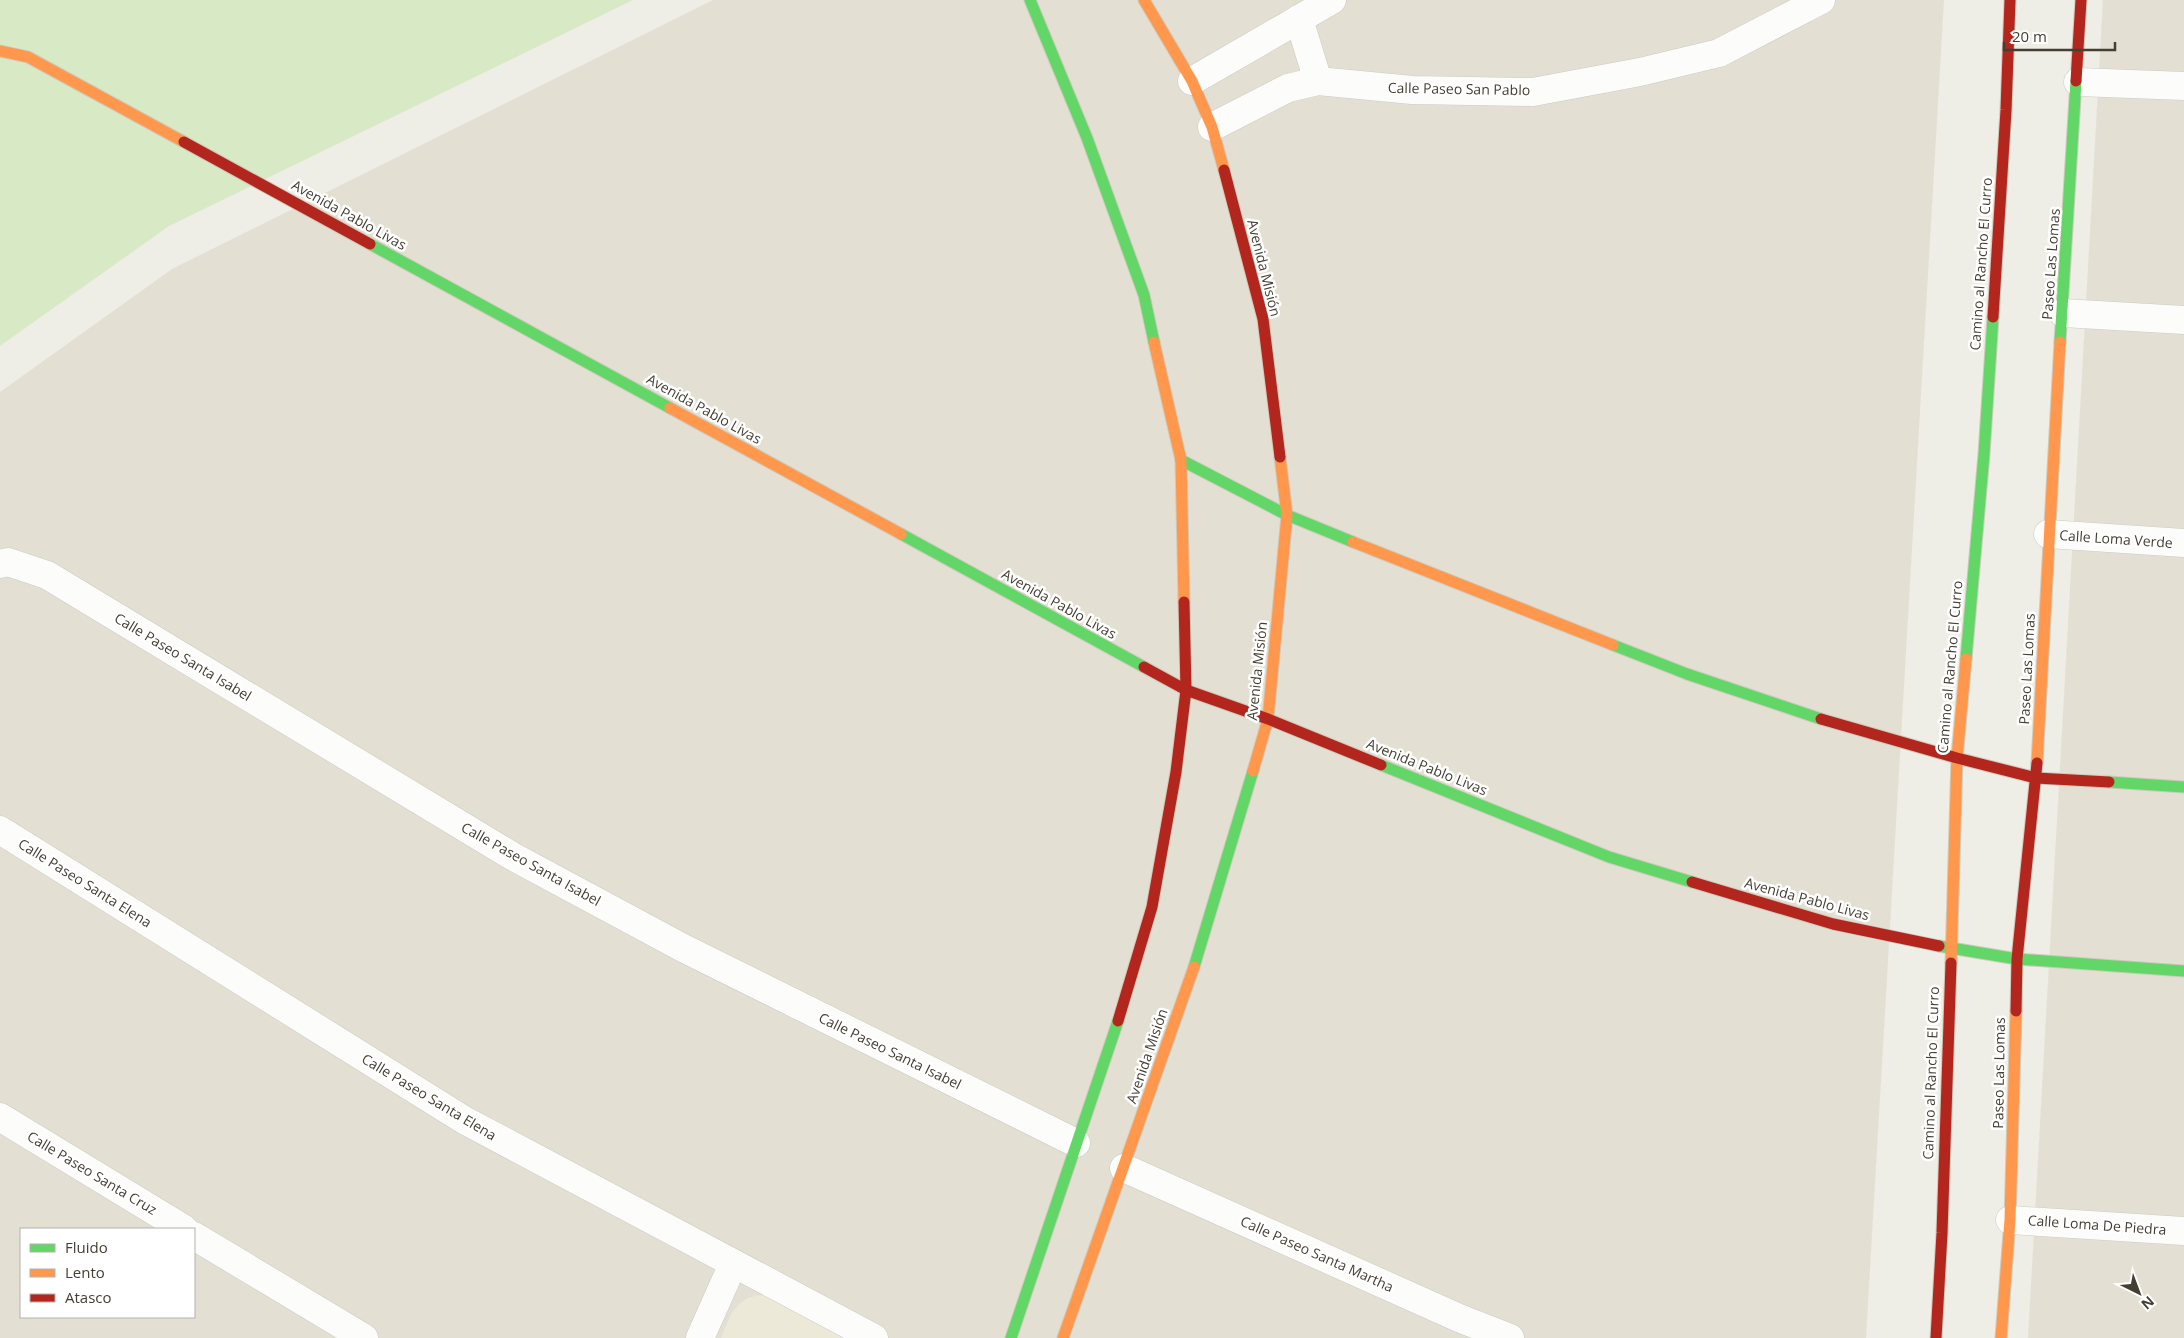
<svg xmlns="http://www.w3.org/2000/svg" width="2184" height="1338" font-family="'Open Sans',sans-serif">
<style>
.residential{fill:#e3e0d3;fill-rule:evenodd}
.education{fill:#ede9d8}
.green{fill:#d8eac5}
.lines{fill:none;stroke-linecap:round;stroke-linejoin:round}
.street-casing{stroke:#cccbc4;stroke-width:29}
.fast-casing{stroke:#cecbbd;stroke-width:13}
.slow-casing{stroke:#cecbbd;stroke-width:13}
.jam-casing{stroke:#cecbbd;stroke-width:13}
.street{stroke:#fcfcfb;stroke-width:28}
.fast{stroke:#63d668;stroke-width:11}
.slow{stroke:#ff974d;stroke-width:11}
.jam{stroke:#b3261e;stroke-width:11}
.labels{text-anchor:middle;stroke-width:5;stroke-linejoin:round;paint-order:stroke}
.street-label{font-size:14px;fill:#443f33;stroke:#fff}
</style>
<rect width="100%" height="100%" fill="#eeede6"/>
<g class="residential">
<path d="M713 0H1944L1866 1338H0V392L172 269ZM21 1229H194V1317H21Z"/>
<path d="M2103 0H2184V1338H2028Z"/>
</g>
<path class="education" d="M759 1295 771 1296 855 1338H721L731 1314 739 1304 748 1298Z"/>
<path class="green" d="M0 0H633L169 226 0 346Z"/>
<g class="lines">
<defs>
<g id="street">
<path d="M1299 19 1318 81"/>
<path d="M1192 81 1332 0"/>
<path d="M2078 82 2184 86"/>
<path d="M1212 127 1288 88 1318 81 1412 90 1533 92 1640 72 1719 53 1821 0"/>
<path d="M2063 313 2184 320"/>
<path d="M2048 534 2184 543"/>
<path d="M0 564 8 562 47 575 512 856 683 948 1076 1143"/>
<path d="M0 830 464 1120 874 1338"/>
<path d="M0 1117 184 1229"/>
<path d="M1124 1168 1459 1318 1510 1338"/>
<path d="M2010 1220 2184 1231"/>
<path d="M194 1236 364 1338"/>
<path d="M700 1338 733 1264"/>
</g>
<g id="fast">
<path d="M1030 0 1087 138 1144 295 1154 342"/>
<path d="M370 244 670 408"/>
<path d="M2060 342 2076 81"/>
<path d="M1181 460 1287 515 1353 542"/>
<path d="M901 534 1144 667"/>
<path d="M1613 645 1687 674 1821 719"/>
<path d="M1966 659 1984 454 1993 317"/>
<path d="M1381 765 1609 857 1692 882"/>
<path d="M2109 782 2184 787"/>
<path d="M1939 946 2017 959 2184 971"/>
<path d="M1194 967 1253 771"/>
<path d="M1011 1338 1118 1021"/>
</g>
<g id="slow">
<path d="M1144 0 1192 81 1212 127 1224 170"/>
<path d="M0 51 28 57 184 142"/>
<path d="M1154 342 1181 460 1184 602"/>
<path d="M670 408 901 534"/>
<path d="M1353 542 1613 645"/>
<path d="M2037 763 2060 342"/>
<path d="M1253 771 1268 719 1287 515 1280 457"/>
<path d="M1951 963 1957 758 1966 659"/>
<path d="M1063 1338 1194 967"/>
<path d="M2001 1338 2010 1220 2016 1011"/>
</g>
<g id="jam">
<path d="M2076 81 2081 0"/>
<path d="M184 142 370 244"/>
<path d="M1224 170 1263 319 1280 457"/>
<path d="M1993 317 2006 110 2010 0"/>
<path d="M1144 667 1186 690 1268 719 1381 765"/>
<path d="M1821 719 1957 758 2036 778 2109 782"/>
<path d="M1692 882 1833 924 1939 946"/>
<path d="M2016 1011 2017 959 2037 763"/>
<path d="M1118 1021 1152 907 1176 772 1186 690 1184 602"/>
<path d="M1936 1338 1942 1233 1951 963"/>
</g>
</defs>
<use href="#street" class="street-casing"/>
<use href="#fast" class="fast-casing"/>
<use href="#slow" class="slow-casing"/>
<use href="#jam" class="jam-casing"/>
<use href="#street" class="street"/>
<use href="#fast" class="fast"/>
<use href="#slow" class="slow"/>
<use href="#jam" class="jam"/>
</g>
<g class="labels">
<g class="street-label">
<text transform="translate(1459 89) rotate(1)" y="5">Calle Paseo San Pablo</text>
<text transform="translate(349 215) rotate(29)" y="5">Avenida Pablo Livas</text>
<text transform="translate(1981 264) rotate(-86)" y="5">Camino al Rancho El Curro</text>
<text transform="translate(2051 264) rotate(-86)" y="5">Paseo Las Lomas</text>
<text transform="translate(1264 268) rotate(76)" y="5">Avenida Misión</text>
<text transform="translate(704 409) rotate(29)" y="5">Avenida Pablo Livas</text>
<text transform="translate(2116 539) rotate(4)" y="5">Calle Loma Verde</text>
<text transform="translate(1059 604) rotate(29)" y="5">Avenida Pablo Livas</text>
<text transform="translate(183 657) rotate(31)" y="5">Calle Paseo Santa Isabel</text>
<text transform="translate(1950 667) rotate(-85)" y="5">Camino al Rancho El Curro</text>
<text transform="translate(2027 669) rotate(-87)" y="5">Paseo Las Lomas</text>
<text transform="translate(1257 671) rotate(-84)" y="5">Avenida Misión</text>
<text transform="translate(1427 767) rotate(22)" y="5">Avenida Pablo Livas</text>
<text transform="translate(531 864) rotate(29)" y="5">Calle Paseo Santa Isabel</text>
<text transform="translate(85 883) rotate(32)" y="5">Calle Paseo Santa Elena</text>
<text transform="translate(1807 899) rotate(15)" y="5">Avenida Pablo Livas</text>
<text transform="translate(890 1051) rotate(26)" y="5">Calle Paseo Santa Isabel</text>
<text transform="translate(1147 1056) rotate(-71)" y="5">Avenida Misión</text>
<text transform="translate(1931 1073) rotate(-88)" y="5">Camino al Rancho El Curro</text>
<text transform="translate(1999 1073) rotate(-89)" y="5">Paseo Las Lomas</text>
<text transform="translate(429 1097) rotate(31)" y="5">Calle Paseo Santa Elena</text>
<text transform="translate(92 1173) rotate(31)" y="5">Calle Paseo Santa Cruz</text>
<text transform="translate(2097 1225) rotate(4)" y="5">Calle Loma De Piedra</text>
<text transform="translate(1317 1254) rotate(24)" y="5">Calle Paseo Santa Martha</text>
</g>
</g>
<rect x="20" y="1228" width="175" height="90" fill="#ffffff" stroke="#b4b2ad"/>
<rect x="30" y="1244" width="25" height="8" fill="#63d668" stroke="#b4b2ad"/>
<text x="65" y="1253" font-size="15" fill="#443f33">Fluido</text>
<rect x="30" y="1269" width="25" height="8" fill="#ff974d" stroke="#b4b2ad"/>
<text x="65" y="1278" font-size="15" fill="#443f33">Lento</text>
<rect x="30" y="1294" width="25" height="8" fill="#b3261e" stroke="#b4b2ad"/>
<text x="65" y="1303" font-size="15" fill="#443f33">Atasco</text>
<g transform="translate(2139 1293) rotate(138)" stroke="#ffffff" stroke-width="4" paint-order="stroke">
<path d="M0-4L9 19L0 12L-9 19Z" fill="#443f33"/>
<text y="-8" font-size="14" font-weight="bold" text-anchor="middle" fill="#443f33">N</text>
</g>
<path d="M2004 42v8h111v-8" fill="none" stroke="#443f33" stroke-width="2.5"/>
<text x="2012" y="42" font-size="15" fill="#443f33" stroke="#ffffff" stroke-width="4" paint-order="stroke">20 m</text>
</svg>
